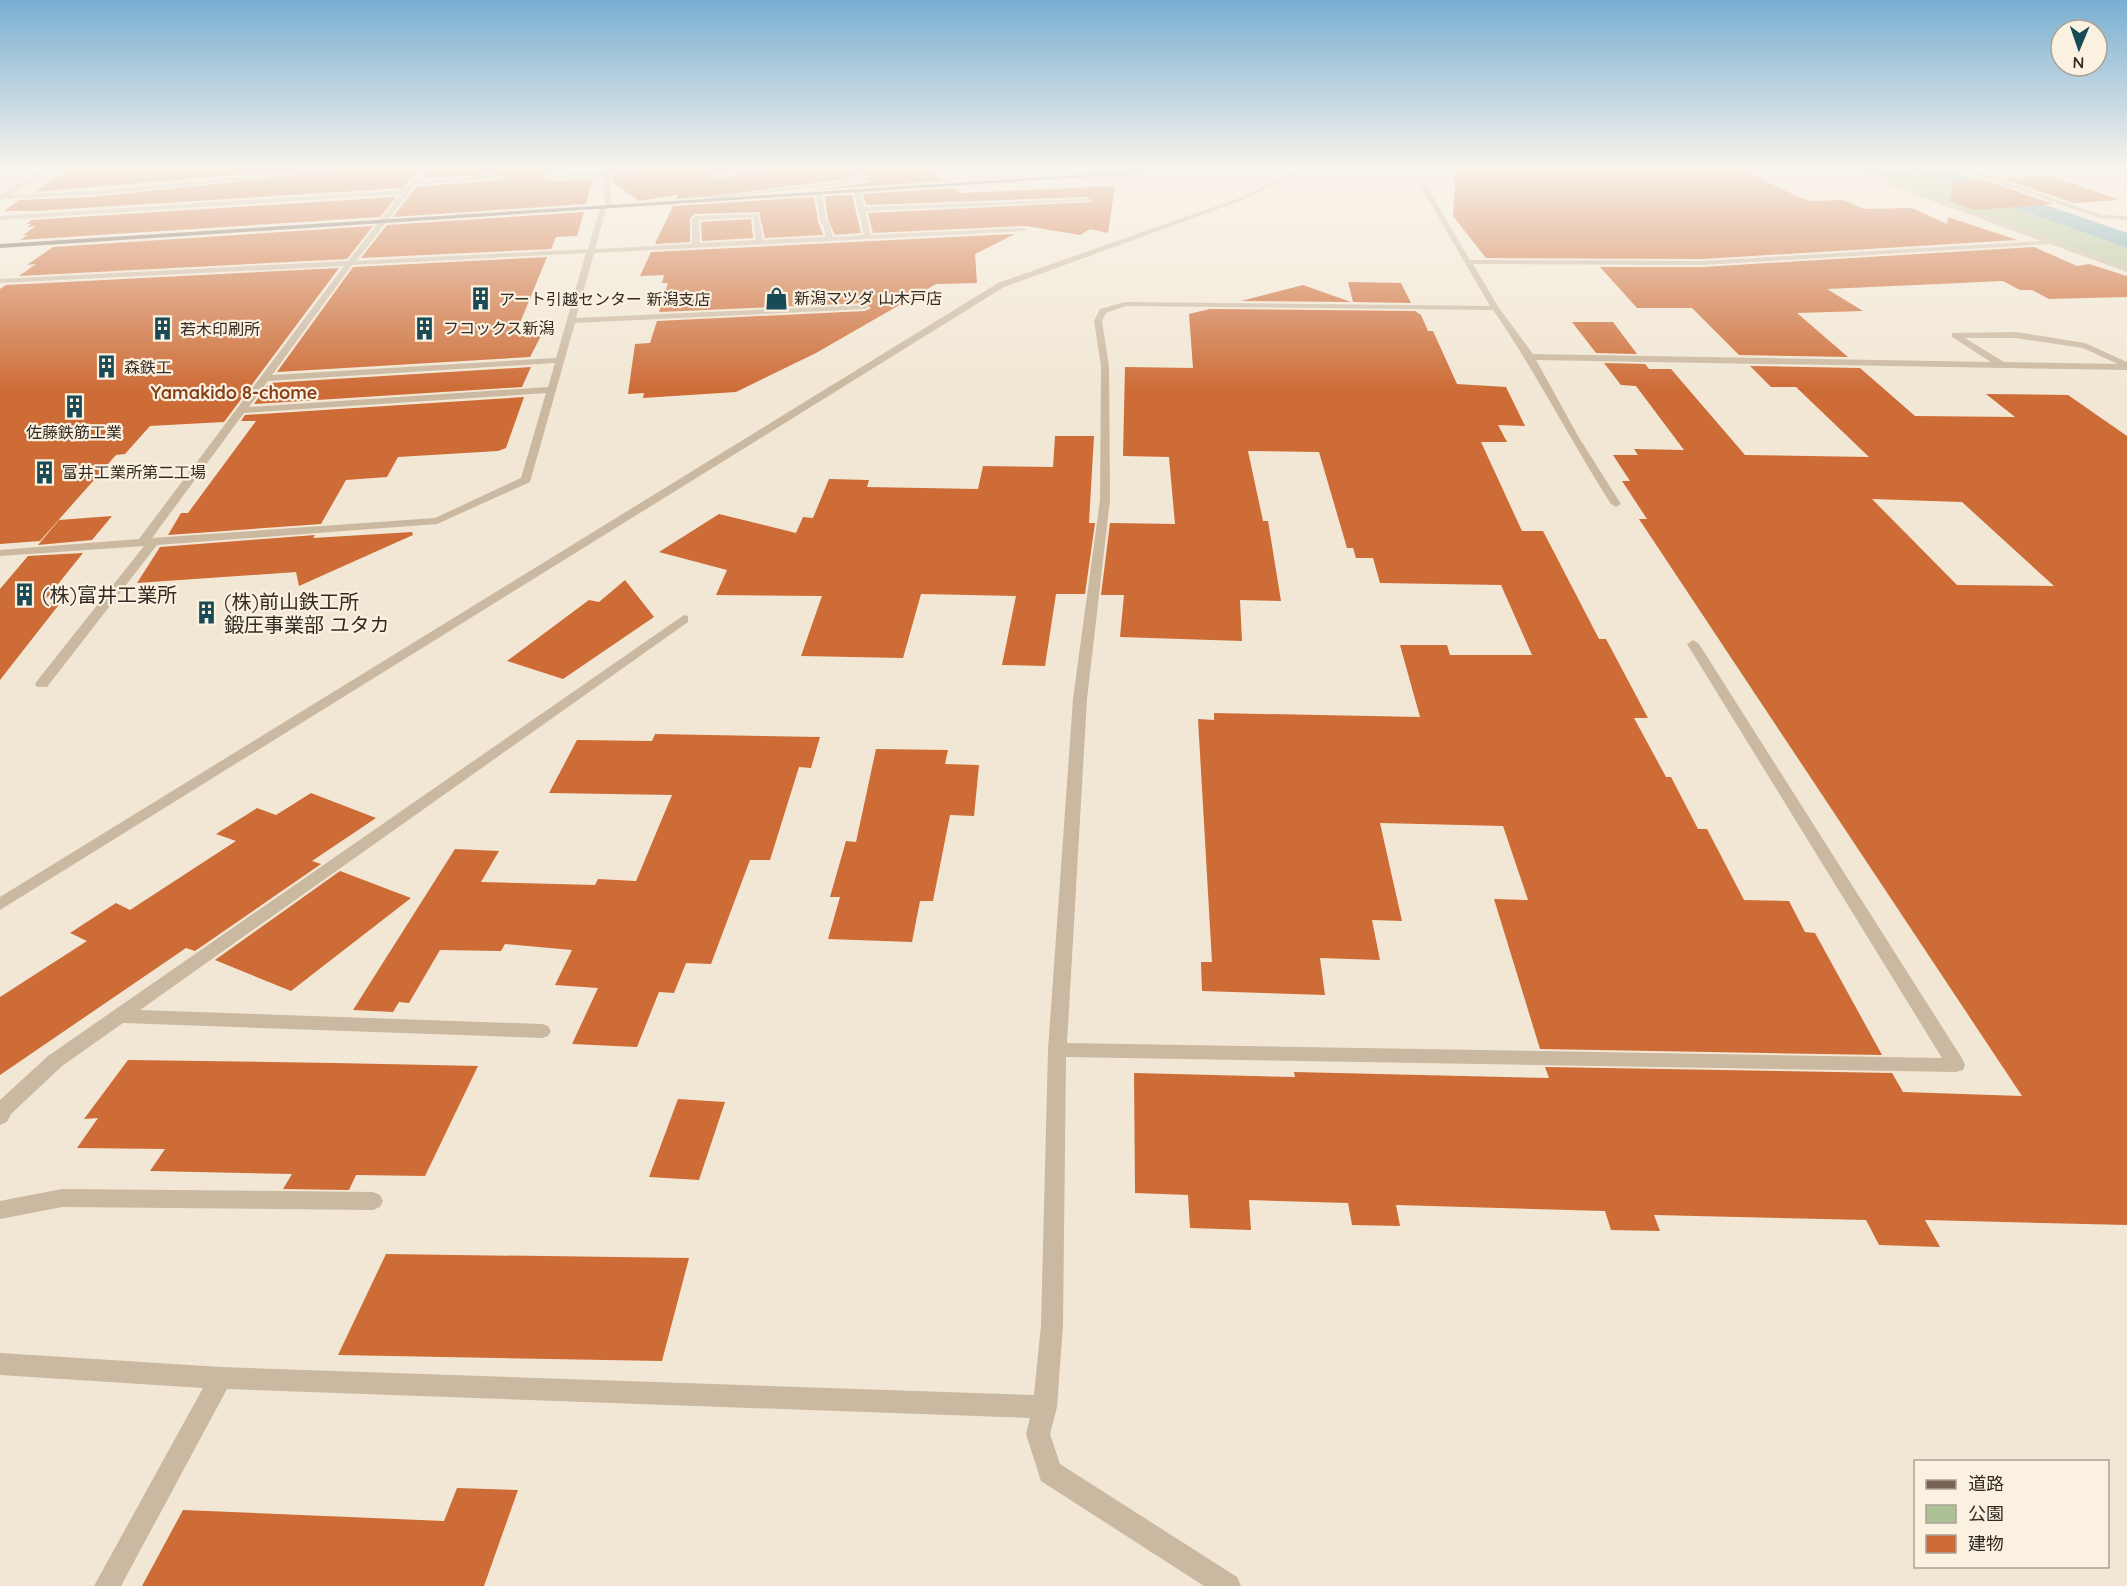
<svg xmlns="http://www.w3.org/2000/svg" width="2127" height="1586" font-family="Quicksand,'Noto Sans JP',sans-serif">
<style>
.green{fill:#adc194}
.water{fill:#72a7b0}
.building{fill:#cd6c37;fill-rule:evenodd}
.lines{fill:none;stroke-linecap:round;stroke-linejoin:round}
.minor{fill:#cab8a0;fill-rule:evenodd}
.major{fill:#766354;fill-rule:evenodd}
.labels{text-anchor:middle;stroke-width:4.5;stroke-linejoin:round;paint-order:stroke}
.far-poi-label{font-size:16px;fill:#332a24;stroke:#faf1e0;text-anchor:start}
.far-neighbourhood-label{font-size:18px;font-weight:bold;fill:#863f19;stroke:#faf1e0}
.poi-label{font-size:20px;fill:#332a24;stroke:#faf1e0;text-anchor:start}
</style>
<rect width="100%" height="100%" fill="#f2e7d4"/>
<path class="green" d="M1856 168H1903L2127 248V267L2006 226Z"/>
<path class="water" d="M1904 168H1939L2127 233V248Z"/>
<g class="building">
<path d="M72 168H317L34 192Z"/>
<path d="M369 168 417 170 403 188 35 211H4L19 200 92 197Z"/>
<path d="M545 168 544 177 549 181 593 179 586 204 393 217 416 187 502 180 504 178 499 174 423 178 429 170Z"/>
<path d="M646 168H746L709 174 714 179 788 168H846L856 178 703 197 676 199 678 195 639 201 612 182 614 175Z"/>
<path d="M859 168H925L944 181 813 190 872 182Z"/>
<path d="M1456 168H1736L1808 201 1844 200 1864 209 1912 208 1947 224 1948 217 2017 240 1703 259 1486 258 1453 216Z"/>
<path d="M2050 176 2118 199V200L2074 203 2004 179Z"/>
<path d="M1984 180 2053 204 1974 210 1950 201 1953 182Z"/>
<path d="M1115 186 1108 233 1090 229 1080 235 1026 226 873 233 868 213 1092 202 1087 197 866 205 863 194 953 188 960 193Z"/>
<path d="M852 195 861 233 835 235 828 220 825 196Z"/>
<path d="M396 197 380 217 20 240 28 235H23L36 226 27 227 31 224H27L31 220Z"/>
<path d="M814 197 818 222 823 235 765 238 759 212 695 214 690 218V242L655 244 673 206Z"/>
<path d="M584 212 577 236 556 237 551 249 361 258 387 225Z"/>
<path d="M751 219 753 238 702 241 701 222Z"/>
<path d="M373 226 347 259 19 276 36 264 27 265 53 247Z"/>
<path d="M1015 234 975 254 977 283 936 284 816 353 736 392 643 398 644 393 628 394 635 344 650 343 657 321 865 311 871 308 865 303 659 312 668 283H662L664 275 640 276 651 252Z"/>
<path d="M2034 247 2077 266 2089 264 2127 276V297L2049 299 2032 290H2020L2003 281 1827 289 1863 311 1797 313 1848 357 1739 355 1692 308H1637L1600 267H1703Z"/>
<path d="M547 257 515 335 542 334 530 357 277 372 353 267Z"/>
<path d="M339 268 224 422 150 426 125 454 116 455 40 541 0 544V289L6 285Z"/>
<path d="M1348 282 1401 283 1411 303 1353 302Z"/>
<path d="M1303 285 1351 302 1241 301Z"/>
<path d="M1210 309 1415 311 1421 315 1428 331H1433L1457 384 1506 387 1525 426 1498 425 1507 442H1481L1522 531H1543L1599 639H1606L1648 718H1634L1666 777H1671L1698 829H1707L1744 900 1789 901 1805 932 1815 933 1882 1055 1540 1049 1494 899 1528 900 1503 826 1380 823 1402 921 1372 920 1380 960 1320 958 1325 995 1202 991 1201 962H1212L1198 719 1214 720V713L1420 717 1400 645H1447L1450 655H1532L1501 585 1380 583 1373 558H1356L1353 548H1347L1319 452 1248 451 1263 521H1268L1281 601 1240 600 1242 641 1120 637 1124 595H1101L1110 523 1175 524 1169 457 1123 456 1125 367 1193 368 1189 314Z"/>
<path d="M1572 322H1613L1637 354 1596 353Z"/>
<path d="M1604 363 1645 364 1649 369H1671L1745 455 1869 457 1796 387H1771L1750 366 1860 368 1915 416 2015 417 1986 394 2068 395 2127 436V1225L1925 1220 1940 1247 1879 1245 1866 1220 1654 1215 1660 1231 1611 1230 1605 1211 1396 1205 1400 1226 1352 1225 1348 1203 1249 1200 1251 1230 1190 1228 1188 1195 1135 1193 1134 1073 1295 1077 1294 1072 1549 1078 1545 1067 1892 1073 1903 1092 2022 1096 1639 519H1647L1622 481H1630L1613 455H1638L1634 449 1684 450 1636 386 1621 385ZM1872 499 1962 502 2054 586 1957 585Z"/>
<path d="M531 367 522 387 254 404 269 383Z"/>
<path d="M524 397 506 448 498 451 398 457 387 477 346 480 321 524 168 535 181 513H188L256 421H241L245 415Z"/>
<path d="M1055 436H1094L1089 523H1095L1085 594H1056L1045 666 1002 665 1016 596 921 594 903 658 801 656 822 596 716 595 727 570 659 552 719 514 796 533 803 517 813 518 829 479 869 480 867 487 978 489 983 466 1053 467Z"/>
<path d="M112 516 92 540 38 545 59 520Z"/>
<path d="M412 532 413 535 299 586 296 572 137 583 160 547 315 535 313 538Z"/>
<path d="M83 553 42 604 61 602 0 680V589L28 556Z"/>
<path d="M625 580 654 617 563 679 507 661 589 600 599 602Z"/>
<path d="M655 734 820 737 811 768 799 767 770 860H750L711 964 686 963 674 993 659 992 637 1047 572 1044 598 988 555 985 572 950 505 944 501 951 440 950 409 1003 399 1002 393 1012 353 1010 455 849 499 851 481 882 595 885 598 879 636 881 672 795 549 793 577 740 652 741Z"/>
<path d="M876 749 948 750 945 764 979 765 974 816 950 815 933 901H920L912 942 828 939 840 897H830L846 841 856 842Z"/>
<path d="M311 793 376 818 312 861 321 864 195 951 186 948 0 1075V997L87 941 70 933 116 903 130 910 236 841 216 834 257 808 276 815Z"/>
<path d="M340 871 411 898 291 991 215 960Z"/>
<path d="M128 1060 335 1063 478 1066 425 1176 356 1175 349 1190 283 1189 292 1174 150 1171 165 1149 77 1148 98 1118 84 1119Z"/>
<path d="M678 1099 725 1102 699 1180 649 1177Z"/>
<path d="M386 1254 689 1258 662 1361 338 1355Z"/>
<path d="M457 1488 518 1490 484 1586H142L183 1510 444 1521Z"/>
</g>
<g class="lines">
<g class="minor">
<path d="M45 168H53L11 195 92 191 343 168H367L92 195 0 199V195Z"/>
<path d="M422 168H428L418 181 499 176 502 178 415 185 356 261 588 249 600 208 606 207 603 185 605 176 549 179 546 177 547 168H553L552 175 606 172 607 168H644L612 173 609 185 612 208 606 209 595 249 692 244V218L695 216 758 214 763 240 826 237 823 224 820 222 816 194 819 192 822 194 826 221 829 223 833 237 864 235 854 192 857 190 860 192 864 207 1087 199 1090 201 865 211 871 235 1026 228 1024 231 594 253 576 318 865 305 869 307 865 309 575 323 530 482 437 524 157 545 47 687H37L35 684 37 681 144 546 0 556V550L139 539 344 266 0 283V279L348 261 401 194 0 220V216L404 190ZM753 217 756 240 700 243 699 220ZM586 253 556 358 272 375 352 265ZM555 363 548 387 249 407 268 381ZM546 393 521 478 435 518 152 538 244 413Z"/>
<path d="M764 168H786L714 177 711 175Z"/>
<path d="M848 168H855L870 181 712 199 713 201 710 203 705 197 861 180Z"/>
<path d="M966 168H1015L987 173Z"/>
<path d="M1304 168H1312L1243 200 1004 287 0 910V897L998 283 1239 198Z"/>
<path d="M1410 168H1416L1470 260 1703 261 2041 241 1843 168H1852L2127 267V272L2050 244 1703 265 1473 264 1499 308 1533 354 1991 362 1952 337V333L2016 332 2085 343 2127 362V370L1536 360 1578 436 1621 504 1616 507 1611 504C1570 440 1536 372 1493 310L1126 306 1106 313 1102 321 1109 366 1110 500 1087 699 1067 1043 1942 1058 1687 644 1693 640 1699 644 1963 1060 1965 1065 1963 1070 1956 1072 1066 1057 1063 1325 1057 1407 1050 1434 1060 1464 1237 1577 1241 1586H1204L1041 1481 1026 1434 1030 1418 227 1389 121 1586H94L203 1388 0 1375V1353L221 1367 1034 1395 1041 1325 1048 1050 1073 699 1100 500 1101 366 1094 321 1100 309 1125 302 1490 306ZM1965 338H2016L2083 348 2118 364 2004 362Z"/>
<path d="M1956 168H1965L2102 215 2127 216V220L2099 218Z"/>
<path d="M684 615 688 616V622L140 1010 542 1024 548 1026 551 1031 548 1036 542 1038 123 1023 62 1066 11 1114 7 1122 0 1125V1100L48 1056Z"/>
<path d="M62 1189 373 1192 380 1195 383 1201 380 1207 373 1210 62 1207 0 1219V1201Z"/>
</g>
<path class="major" d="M1189 168H1223L0 248V244Z"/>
</g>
<linearGradient id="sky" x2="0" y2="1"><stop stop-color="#79afd2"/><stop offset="0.43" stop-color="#f9f4ec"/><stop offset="1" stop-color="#f9f4ec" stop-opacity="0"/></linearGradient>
<rect width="2127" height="390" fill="url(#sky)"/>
<defs>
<symbol id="shop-bare" viewBox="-9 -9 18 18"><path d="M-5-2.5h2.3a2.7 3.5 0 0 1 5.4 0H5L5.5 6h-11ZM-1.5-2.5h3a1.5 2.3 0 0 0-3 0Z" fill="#184b56" stroke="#faf1e0" stroke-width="2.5" paint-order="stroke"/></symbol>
<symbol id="building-bare" viewBox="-9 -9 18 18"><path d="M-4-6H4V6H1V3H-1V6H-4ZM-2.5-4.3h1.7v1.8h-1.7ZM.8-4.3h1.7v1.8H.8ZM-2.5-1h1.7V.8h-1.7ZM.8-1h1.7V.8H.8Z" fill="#184b56" stroke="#faf1e0" stroke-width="2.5" paint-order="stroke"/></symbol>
</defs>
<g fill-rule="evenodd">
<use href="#shop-bare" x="760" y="282" width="33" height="33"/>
<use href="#building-bare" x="464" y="282" width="33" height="33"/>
<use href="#building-bare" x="408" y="312" width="33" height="33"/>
<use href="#building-bare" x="146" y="312" width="33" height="33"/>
<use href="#building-bare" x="90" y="350" width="33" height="33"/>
<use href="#building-bare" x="58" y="390" width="33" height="33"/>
<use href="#building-bare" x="28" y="456" width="33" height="33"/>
<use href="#building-bare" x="8" y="578" width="33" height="33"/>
<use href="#building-bare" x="190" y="596" width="33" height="33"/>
</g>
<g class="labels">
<g class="far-poi-label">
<text x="794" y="304">新潟マツダ 山木戸店</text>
<text x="499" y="305">アート引越センター 新潟支店</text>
<text x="443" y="334">フコックス新潟</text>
<text x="180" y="335">若木印刷所</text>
<text x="124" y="373">森鉄工</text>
<text x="74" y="438" text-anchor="middle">佐藤鉄筋工業</text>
<text x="62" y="478">富井工業所第二工場</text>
</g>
<g class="far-neighbourhood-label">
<text x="234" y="399">Yamakido 8-chome</text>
</g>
<g class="poi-label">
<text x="42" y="602">(株)富井工業所</text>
<text x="224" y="609">(株)前山鉄工所<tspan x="224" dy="23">鍛圧事業部 ユタカ</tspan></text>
</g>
</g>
<rect x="1914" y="1460" width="195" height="108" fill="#faf1e0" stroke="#aaa195" stroke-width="1.5"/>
<rect x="1926" y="1480" width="30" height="9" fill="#766354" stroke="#aaa195" stroke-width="1.5"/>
<text x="1968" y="1490" font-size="18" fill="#332a24">道路</text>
<rect x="1926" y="1505" width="30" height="18" fill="#adc194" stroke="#aaa195" stroke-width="1.5"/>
<text x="1968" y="1520" font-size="18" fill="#332a24">公園</text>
<rect x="1926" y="1535" width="30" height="18" fill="#cd6c37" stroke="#aaa195" stroke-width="1.5"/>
<text x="1968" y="1550" font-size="18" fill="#332a24">建物</text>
<g transform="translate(2079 48) rotate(182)"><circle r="28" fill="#faf1e0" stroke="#aaa195" stroke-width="1.5"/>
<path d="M0-4.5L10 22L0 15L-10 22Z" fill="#184b56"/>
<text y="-9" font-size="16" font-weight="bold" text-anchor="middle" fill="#332a24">N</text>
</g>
</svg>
